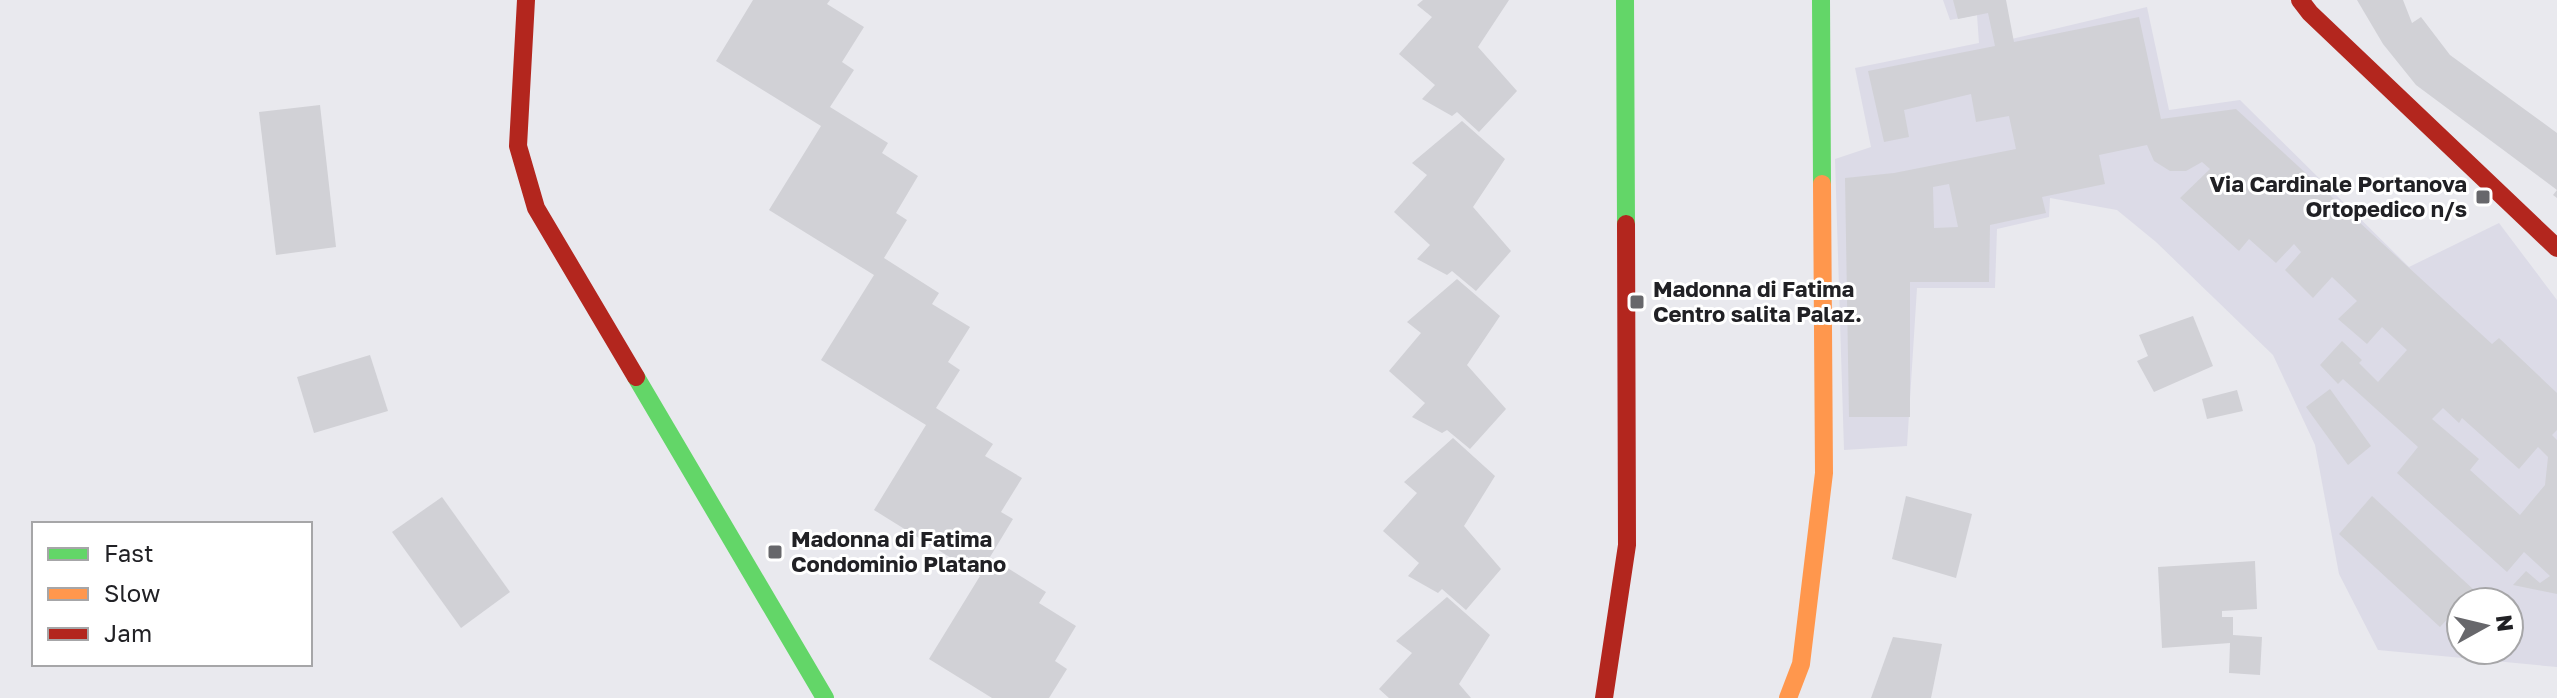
<svg xmlns="http://www.w3.org/2000/svg" width="2557" height="698" font-family="'Golos Text',sans-serif">
<style>
.built{fill:#dcdbe7;fill-rule:evenodd}
.building{fill:#d1d1d6;fill-rule:evenodd}
.lines{fill:none;stroke-linecap:round;stroke-linejoin:round}
.fast{stroke:#63d668;stroke-width:18}
.slow{stroke:#ff974d;stroke-width:18}
.jam{stroke:#b3261e;stroke-width:18}
.poi-dot{fill:#67676b;stroke:#fff;stroke-width:3}
.labels{text-anchor:middle;stroke-width:6;stroke-linejoin:round;paint-order:stroke}
.poi-label{font-size:22px;font-weight:bold;fill:#212125;stroke:#fff;text-anchor:start}
</style>
<rect width="100%" height="100%" fill="#e9e9ee"/>
<path class="built" d="M1943 0H1995L2003 41 2147 7 2169 110 2240 100 2409 267 2499 223 2557 300V667L2378 650 2339 574 2315 445 2273 355 2156 242 2117 210 2050 198 2049 217 1997 229 1995 288H1917L1907 446 1844 450 1835 159 1871 147 1855 68 1979 43 1977 15 1950 20ZM2461 602H2509V650H2461Z"/>
<g class="building">
<path d="M753 0H830L827 4 864 27 842 62 854 70 830 107 888 143 882 153 918 176 896 213 907 220 884 258 939 293 932 304 970 327 948 362 960 370 936 408 993 444 985 456 1022 478 1001 512 1013 519 990 557 1046 592 1039 603 1076 626 1055 661 1067 669 1049 698H992L929 659 980 576 874 510 926 425 821 360 874 275 769 210 821 126 716 61Z"/>
<path d="M1423 0H1509L1478 47 1517 91 1479 132 1457 112 1452 116 1422 99 1435 85 1399 54 1432 17 1417 5Z"/>
<path d="M1953 0H2006L2014 42 2139 17 2161 119 2236 109 2492 344 2499 338 2557 393V430L2552 435 2557 440V594L2513 585 2526 571 2540 583 2550 576 2524 552 2507 572 2397 473 2418 447 2343 379 2338 384 2320 365 2342 341 2362 360 2359 363 2378 382 2407 350 2382 327 2367 344 2338 319 2357 301 2332 277 2313 298 2285 270 2301 252 2294 244 2276 263 2249 239 2239 251 2180 198 2210 169 2202 162 2186 171H2170L2154 161 2147 145 2099 155 2105 184 2042 197 2046 213 1990 225 1989 282H1910V417H1849L1845 178 1894 173 2016 149 2009 116 1976 122 1971 94 1904 110 1909 137 1884 142 1868 71 1995 46 1988 13 1958 19ZM1949 184 1958 227 1934 228 1933 187ZM2443 408 2459 423 2462 418 2519 469 2538 447 2548 457 2545 485 2520 515 2470 470 2479 459 2432 419Z"/>
<path d="M2357 0H2403L2412 23 2421 17 2450 55 2557 133V198L2553 195 2557 190 2416 85 2383 44Z"/>
<path d="M320 105 336 247 276 255 259 112Z"/>
<path d="M1462 121 1505 159 1473 207 1511 251 1476 291 1452 271 1447 275 1417 259 1430 245 1394 212 1427 175 1412 163Z"/>
<path d="M1457 279 1500 316 1467 365 1506 409 1470 449 1447 430 1442 433 1412 417 1425 403 1389 371 1421 333 1407 322Z"/>
<path d="M2193 316 2213 366 2154 392 2137 361 2148 356 2139 335Z"/>
<path d="M370 355 388 411 314 433 297 377Z"/>
<path d="M2330 389 2371 446 2348 465 2306 407Z"/>
<path d="M2237 390 2243 411 2207 419 2202 399Z"/>
<path d="M1453 438 1495 476 1464 526 1501 569 1466 610 1442 589 1438 593 1408 576 1419 563 1383 531 1417 493 1404 482Z"/>
<path d="M1906 496 1972 514 1956 578 1892 559Z"/>
<path d="M2372 496 2474 590 2440 627 2339 534Z"/>
<path d="M442 497 510 592 461 628 392 532Z"/>
<path d="M2255 561 2257 609 2222 611V617H2233V635L2262 637 2260 675 2229 673 2230 643 2162 648 2158 567Z"/>
<path d="M1447 597 1490 635 1459 684 1471 698H1389L1379 689 1412 653 1396 641Z"/>
<path d="M1893 637 1942 644 1931 698H1871Z"/>
</g>
<g class="lines">
<g class="fast">
<path d="M1625 0 1626 224"/>
<path d="M1821 0 1822 184"/>
<path d="M636 377 825 698"/>
</g>
<path class="slow" d="M1788 698 1801 664 1824 473 1822 184"/>
<g class="jam">
<path d="M526 0 518 146 536 208 636 377"/>
<path d="M2300 0 2310 13 2557 248"/>
<path d="M1604 698 1627 545 1626 224"/>
</g>
</g>
<g class="poi-dot">
<rect x="2475" y="189" width="16" height="16" rx="4"/>
<rect x="1629" y="294" width="16" height="16" rx="4"/>
<rect x="767" y="544" width="16" height="16" rx="4"/>
</g>
<g class="labels">
<g class="poi-label">
<text x="2467" y="192" text-anchor="end">Via Cardinale Portanova<tspan x="2467" dy="25">Ortopedico n/s</tspan></text>
<text x="1653" y="297">Madonna di Fatima<tspan x="1653" dy="25">Centro salita Palaz.</tspan></text>
<text x="791" y="547">Madonna di Fatima<tspan x="791" dy="25">Condominio Platano</tspan></text>
</g>
</g>
<rect x="32" y="522" width="280" height="144" fill="#ffffff" stroke="#a6a6a8" stroke-width="2"/>
<rect x="48" y="548" width="40" height="12" fill="#63d668" stroke="#a6a6a8" stroke-width="2"/>
<text x="104" y="562" font-size="24" fill="#212125">Fast</text>
<rect x="48" y="588" width="40" height="12" fill="#ff974d" stroke="#a6a6a8" stroke-width="2"/>
<text x="104" y="602" font-size="24" fill="#212125">Slow</text>
<rect x="48" y="628" width="40" height="12" fill="#b3261e" stroke="#a6a6a8" stroke-width="2"/>
<text x="104" y="642" font-size="24" fill="#212125">Jam</text>
<g transform="translate(2485 626) rotate(82)"><circle r="38" fill="#ffffff" stroke="#a6a6a8" stroke-width="2"/>
<path d="M0-6L14 30L0 20L-14 30Z" fill="#67676b"/>
<text y="-12" font-size="22" font-weight="bold" text-anchor="middle" fill="#212125">N</text>
</g>
</svg>
